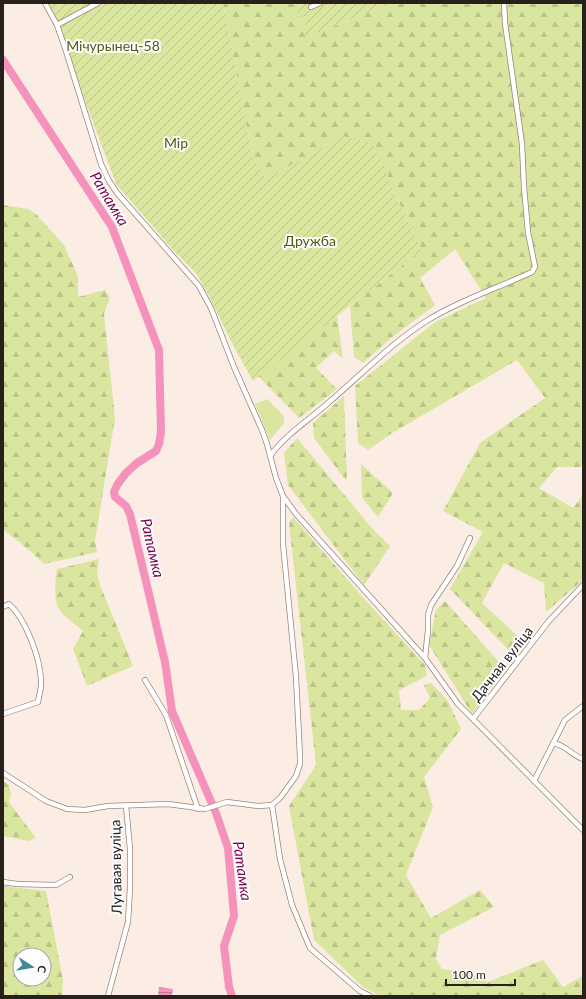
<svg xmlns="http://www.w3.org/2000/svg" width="586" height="999" font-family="Lato,sans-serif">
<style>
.forest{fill:url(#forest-firs);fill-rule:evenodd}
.garden{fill:url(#garden-furrows)}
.pitch{fill:#dae69f}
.water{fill:url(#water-rules)}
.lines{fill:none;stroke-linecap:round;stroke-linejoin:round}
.river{stroke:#f492bc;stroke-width:8}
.minor-casing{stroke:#9b8678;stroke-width:6}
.minor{stroke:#fff;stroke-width:4.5}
.labels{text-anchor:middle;stroke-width:4;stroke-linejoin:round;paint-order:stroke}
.park-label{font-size:14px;fill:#525a0f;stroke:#fdfdfd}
.street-label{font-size:14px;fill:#28201a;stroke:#fdfdfd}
.water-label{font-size:15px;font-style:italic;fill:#7c004a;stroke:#fdfdfd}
</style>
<defs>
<pattern id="forest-firs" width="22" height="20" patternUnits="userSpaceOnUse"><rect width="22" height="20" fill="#dae69f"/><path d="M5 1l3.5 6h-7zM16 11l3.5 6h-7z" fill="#bbc588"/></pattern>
<pattern id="garden-furrows" width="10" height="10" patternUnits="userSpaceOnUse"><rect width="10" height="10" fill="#dae69f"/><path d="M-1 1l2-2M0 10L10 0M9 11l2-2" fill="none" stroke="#bbc588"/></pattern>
<pattern id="water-rules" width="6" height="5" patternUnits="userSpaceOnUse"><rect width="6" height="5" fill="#f492bc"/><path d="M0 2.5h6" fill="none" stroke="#c67798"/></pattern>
</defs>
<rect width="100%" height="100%" fill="#fbede4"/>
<g class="forest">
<path d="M223 3H299L298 16 305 17V38L392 3H583V467H557L539 488 573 508 583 495V580L546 612 544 583 504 563 482 603 524 642 513 655 450 589 483 532 443 511 480 443 545 398 517 360 389 435 368 450 358 443 355 386 435 322 486 298 455 249 420 278 435 305 391 338 363 363 354 357 350 306 422 250 394 193 384 166 343 136 266 179 252 154Z"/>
<path d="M3 205 28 209 36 214 64 245 78 276V297L105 290 110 298 104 314 115 418 95 541 97 552 44 564 29 550 3 529Z"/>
<path d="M337 316 343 359 334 351 316 368 337 389 299 418 258 376Z"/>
<path d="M344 396 347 482 314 438 313 423Z"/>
<path d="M297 438 371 527 390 546 364 585 288 485 284 453Z"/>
<path d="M361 464 393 493 378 517 362 498Z"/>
<path d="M293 517 359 593 425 665 427 676 399 690 401 710H419L430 698 424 685 431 683 448 701 461 729 424 777 433 807 406 875 431 918 480 890 494 907 440 935 436 959 442 969 471 973 488 982 543 960 563 987 583 976V996H380L363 987 314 940 289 806 316 765 289 523Z"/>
<path d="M99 559 97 574 100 585 133 666 87 686 73 649 83 631C76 624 65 618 59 609 54 602 55 578 57 569Z"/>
<path d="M445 601 505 669 472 714 429 645 436 610Z"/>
<path d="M3 781 9 785 11 794 9 802 36 838 28 841 3 836Z"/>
<path d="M3 886 46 891 63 980 62 996H3ZM20 955H44V979H20Z"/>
</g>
<g class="garden">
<path d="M49 3H223L252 154 266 179 343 136 372 143 384 166 394 193 422 250 253 381 233 345 210 298 196 273 174 251 116 184 85 101 59 25Z"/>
<path d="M299 3H392L305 38V17L297 16Z"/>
</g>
<path class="pitch" d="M267 399 284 416V423L270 440 255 404Z"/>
<path class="water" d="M159 987 173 989 172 996H158Z"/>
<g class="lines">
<path class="river" d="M3 60 112 227 159 350 161 432 159 444 156 451 137 463 126 473 117 485 114 492 115 497 126 506 130 514 165 662 172 711 216 813 228 848 234 916 224 946 229 987 232 996"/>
<defs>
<g id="minor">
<path d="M45 3 57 25 66 51 101 164 109 181 117 193 199 286 211 308 234 367 262 430 267 444 276 478 283 496 296 514 425 658 458 704 583 830"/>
<path d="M311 7 320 3"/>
<path d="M57 25 98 3"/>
<path d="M270 456C285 435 309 420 328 403 361 375 391 343 428 320 460 300 498 288 532 272L535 267 528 232 524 187 522 144 505 23 504 3"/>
<path d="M3 607 9 604C26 619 40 658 41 680 42 687 39 695 38 702L3 714"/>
<path d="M425 658 428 630V615L431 605 457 566 470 538"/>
<path d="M145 680 166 715 198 809"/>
<path d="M473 719 548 622 583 585"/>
<path d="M553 743C566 745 571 755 583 759"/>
<path d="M3 773 46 801 67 809 85 810 108 806 168 804 205 809 227 802 258 806 272 805 280 798 296 776 300 764V757L296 677 283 544V496"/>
<path d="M534 781 565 720 583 706"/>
<path d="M272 805 280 859 292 905 310 948 360 991 370 996"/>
<path d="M3 882 17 884 56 885 70 877"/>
<path d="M108 996 128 922 130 887V849L126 806"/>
</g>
</defs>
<use href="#minor" class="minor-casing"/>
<use href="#minor" class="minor"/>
</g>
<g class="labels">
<g class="park-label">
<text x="113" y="51">Мічурынец-58</text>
<text x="176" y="148">Мір</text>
<text x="310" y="246">Дружба</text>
</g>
<g class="street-label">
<text transform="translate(502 664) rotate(-52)" y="5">Дачная вуліца</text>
<text transform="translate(116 867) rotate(-91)" y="5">Лугавая вуліца</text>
</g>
<g class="water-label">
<text transform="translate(109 199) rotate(59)" y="5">Ратамка</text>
<text transform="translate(152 548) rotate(77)" y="5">Ратамка</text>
<text transform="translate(242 871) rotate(82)" y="5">Ратамка</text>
</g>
</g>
<rect width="586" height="999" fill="none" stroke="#28201a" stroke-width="8"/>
<g transform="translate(32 967) rotate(102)"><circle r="19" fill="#fdfdfd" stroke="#a8a5a2"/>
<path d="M0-3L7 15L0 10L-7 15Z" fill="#448a95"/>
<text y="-6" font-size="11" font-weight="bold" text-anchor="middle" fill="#28201a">С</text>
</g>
<path d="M446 979v6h69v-6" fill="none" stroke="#28201a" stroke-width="2"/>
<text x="452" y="979" font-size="12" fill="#28201a" stroke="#fdfdfd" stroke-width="3" paint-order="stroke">100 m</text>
</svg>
